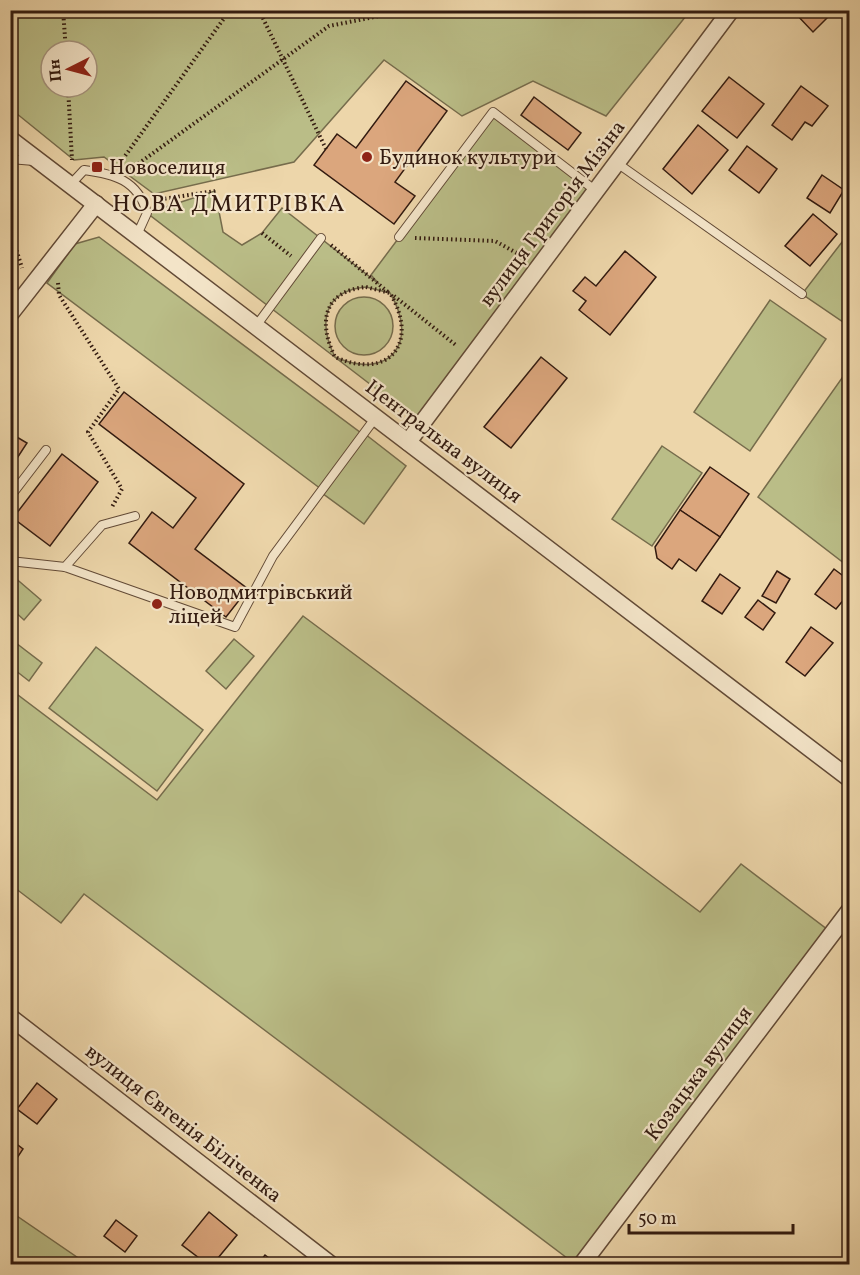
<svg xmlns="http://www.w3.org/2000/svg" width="860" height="1275" font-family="Vollkorn,serif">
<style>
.green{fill:#babd87;stroke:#766c4c;stroke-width:1.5;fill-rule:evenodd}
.building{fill:#dba67d;stroke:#331b10;stroke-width:1.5}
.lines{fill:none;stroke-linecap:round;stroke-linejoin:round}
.lane-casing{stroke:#624a36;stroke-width:10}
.street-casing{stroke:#624a36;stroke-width:19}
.path{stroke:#331b10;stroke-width:4;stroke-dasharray:1.5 3;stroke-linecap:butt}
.lane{stroke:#f3e4c8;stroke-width:8}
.street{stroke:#f3e4c8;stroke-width:16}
.poi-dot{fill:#8f2418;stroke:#f3e4c8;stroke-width:2}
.labels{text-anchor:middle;stroke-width:4.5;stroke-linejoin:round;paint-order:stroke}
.poi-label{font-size:21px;fill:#331b10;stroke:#f3e4c8;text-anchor:start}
.street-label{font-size:21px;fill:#331b10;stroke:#f3e4c8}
.quarter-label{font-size:24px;letter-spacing:1.5px;fill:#331b10;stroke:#f3e4c8}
</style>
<rect width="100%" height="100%" fill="#edd6aa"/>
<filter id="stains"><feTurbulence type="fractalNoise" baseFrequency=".00333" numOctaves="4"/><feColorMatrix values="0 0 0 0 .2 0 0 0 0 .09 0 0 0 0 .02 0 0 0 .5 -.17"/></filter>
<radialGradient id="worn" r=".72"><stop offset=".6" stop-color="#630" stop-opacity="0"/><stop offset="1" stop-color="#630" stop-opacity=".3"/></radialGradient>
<g class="green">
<path d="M10 11 11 10 690 11 606 116 533 81 462 116 384 60 294 162 154 194 104 157 74 160 11 109ZM51 51H87V87H51Z"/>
<path d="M493 112 596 191 422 424 147 213 215 191 223 232 242 245 262 233 282 208 379 284 371 275ZM366 287 390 293C420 343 389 381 335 357 318 323 323 291 366 287Z"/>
<path d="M849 233V326L802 294Z"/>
<path d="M99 237 361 433 321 489 47 283 75 244Z"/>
<circle cx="364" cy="326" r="29"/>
<path d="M770 300 826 339 750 451 694 412Z"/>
<path d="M849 368V567L758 497Z"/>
<path d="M365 434 406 466 364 524 322 493Z"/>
<path d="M662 446 702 473 652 546 612 519Z"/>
<path d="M13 576 41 600 24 620 11 608V579Z"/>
<path d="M303 616 700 912 741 864 832 933 575 1264 84 894 61 923 11 885 10 689 157 800Z"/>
<path d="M234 639 254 656 226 689 206 671Z"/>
<path d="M16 643 42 663 29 681 11 667V650Z"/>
<path d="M96 647 203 730 157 791 49 708Z"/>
<path d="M10 1212H11L87 1264H11Z"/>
</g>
<g class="building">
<path d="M800 10H835L813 32 796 14Z"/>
<path d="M729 77 764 104 737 138 702 111Z"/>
<path d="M406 81 447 111 395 182 415 196 394 224 314 165 337 134 356 148Z"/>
<path d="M801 86 828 106 812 126 805 122 792 140 772 125Z"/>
<path d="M534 97 581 133 568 150 521 115Z"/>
<path d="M698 125 728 150 692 194 663 169Z"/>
<path d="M747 146 777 169 759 193 729 170Z"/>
<path d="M822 175 844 190 830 213 807 198Z"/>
<path d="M813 214 837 234 810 266 785 246Z"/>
<path d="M625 251 656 277 610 335 579 310 586 301 573 291 585 277 596 286Z"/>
<path d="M541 357 567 378 511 448 484 427Z"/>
<path d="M124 392 244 484 195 549 248 589 226 617 129 543 152 512 173 528 196 498 99 424Z"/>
<path d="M10 433 27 443 10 469Z"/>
<path d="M62 454 98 482 50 546 13 518Z"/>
<path d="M710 467 749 494 720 537 680 510Z"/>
<path d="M680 510 720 537 696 571 679 559 672 569 657 558 655 547Z"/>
<path d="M834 569 850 581V592L836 609 815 594Z"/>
<path d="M777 571 790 579 776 603 762 596Z"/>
<path d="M720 574 740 588 722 614 702 601Z"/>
<path d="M758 600 775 613 763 630 745 617Z"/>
<path d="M811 627 833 643 805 676 786 662Z"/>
<path d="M37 1083 57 1099 37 1124 17 1109Z"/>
<path d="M10 1139 23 1149 13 1164 10 1163Z"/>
<path d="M209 1212 237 1235 213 1264H207L182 1245Z"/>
<path d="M116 1220 137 1236 125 1252 104 1236Z"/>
<path d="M265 1255 277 1264H258Z"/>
</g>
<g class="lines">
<defs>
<g id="lane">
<path d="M10 159 34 161"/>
<path d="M617 163 802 294"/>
<path d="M71 184 84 170C114 174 138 180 147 213L137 235"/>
<path d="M399 237 493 112 596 191"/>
<path d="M256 326 321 238"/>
<path d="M10 497 46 450"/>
<path d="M10 561 65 567 235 627 273 556 376 417"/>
<path d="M65 567 102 525 135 516"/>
</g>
<g id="street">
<path d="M10 139 850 779"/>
<path d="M10 314 96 204"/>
<path d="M408 442 731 10"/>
<path d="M10 1017 330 1264"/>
<path d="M582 1264 850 910"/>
</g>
</defs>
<use href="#lane" class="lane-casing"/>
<use href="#street" class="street-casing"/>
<g class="path">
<path d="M63 10 66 51"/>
<path d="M259 10 326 149"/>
<path d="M68 87 72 160"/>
<path d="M120 163 230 10"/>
<path d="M131 169 329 26 409 10"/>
<path d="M156 200 215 191"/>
<path d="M10 229 22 268"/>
<path d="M262 233 291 256"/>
<path d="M415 238 495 241 524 257"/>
<path d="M331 245 388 292"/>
<path d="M58 283 59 295 119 389 88 432 122 489 112 507"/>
<path d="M366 287 390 293C420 343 389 381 335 357 318 323 323 291 366 287Z"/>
<path d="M394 296 457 346"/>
</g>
<use href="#lane" class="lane"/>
<use href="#street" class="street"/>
</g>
<g class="poi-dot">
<circle cx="367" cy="157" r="6"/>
<rect x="91" y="161" width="12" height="12" rx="3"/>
<circle cx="157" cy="604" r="6"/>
</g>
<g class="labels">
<g class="poi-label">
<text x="379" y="164">Будинок культури</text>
<text x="109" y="174">Новоселиця</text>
<text x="169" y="599">Новодмитрівський<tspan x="169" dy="24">ліцей</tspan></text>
</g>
<g class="street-label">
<text transform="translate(552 213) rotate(-53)" y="7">вулиця Григорія Мізіна</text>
<text transform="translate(444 441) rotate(37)" y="7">Центральна вулиця</text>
<text transform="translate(698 1073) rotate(-53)" y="7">Козацька вулиця</text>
<text transform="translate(184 1123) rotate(38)" y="7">вулиця Євгенія Біліченка</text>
</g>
<g class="quarter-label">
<text x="229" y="211">НОВА ДМИТРІВКА</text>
</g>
</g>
<rect width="860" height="1275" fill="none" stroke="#edd6aa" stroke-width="36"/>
<rect x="12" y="12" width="836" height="1251" fill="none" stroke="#331b10" stroke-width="3"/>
<rect x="18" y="18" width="824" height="1239" fill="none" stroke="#331b10" stroke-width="1.5"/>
<g transform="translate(69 69) rotate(264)"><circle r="28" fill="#f3e4c8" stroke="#a6947e" stroke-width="1.5"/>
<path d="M0-4.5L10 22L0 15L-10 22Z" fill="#8f2418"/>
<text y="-9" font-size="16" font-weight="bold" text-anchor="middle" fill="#331b10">Пн</text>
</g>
<path d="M629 1224v9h164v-9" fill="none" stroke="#331b10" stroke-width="3"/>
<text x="638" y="1224" font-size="18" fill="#331b10" stroke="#f3e4c8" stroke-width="4.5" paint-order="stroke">50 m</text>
<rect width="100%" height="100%" filter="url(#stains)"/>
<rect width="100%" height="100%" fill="url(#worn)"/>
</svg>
